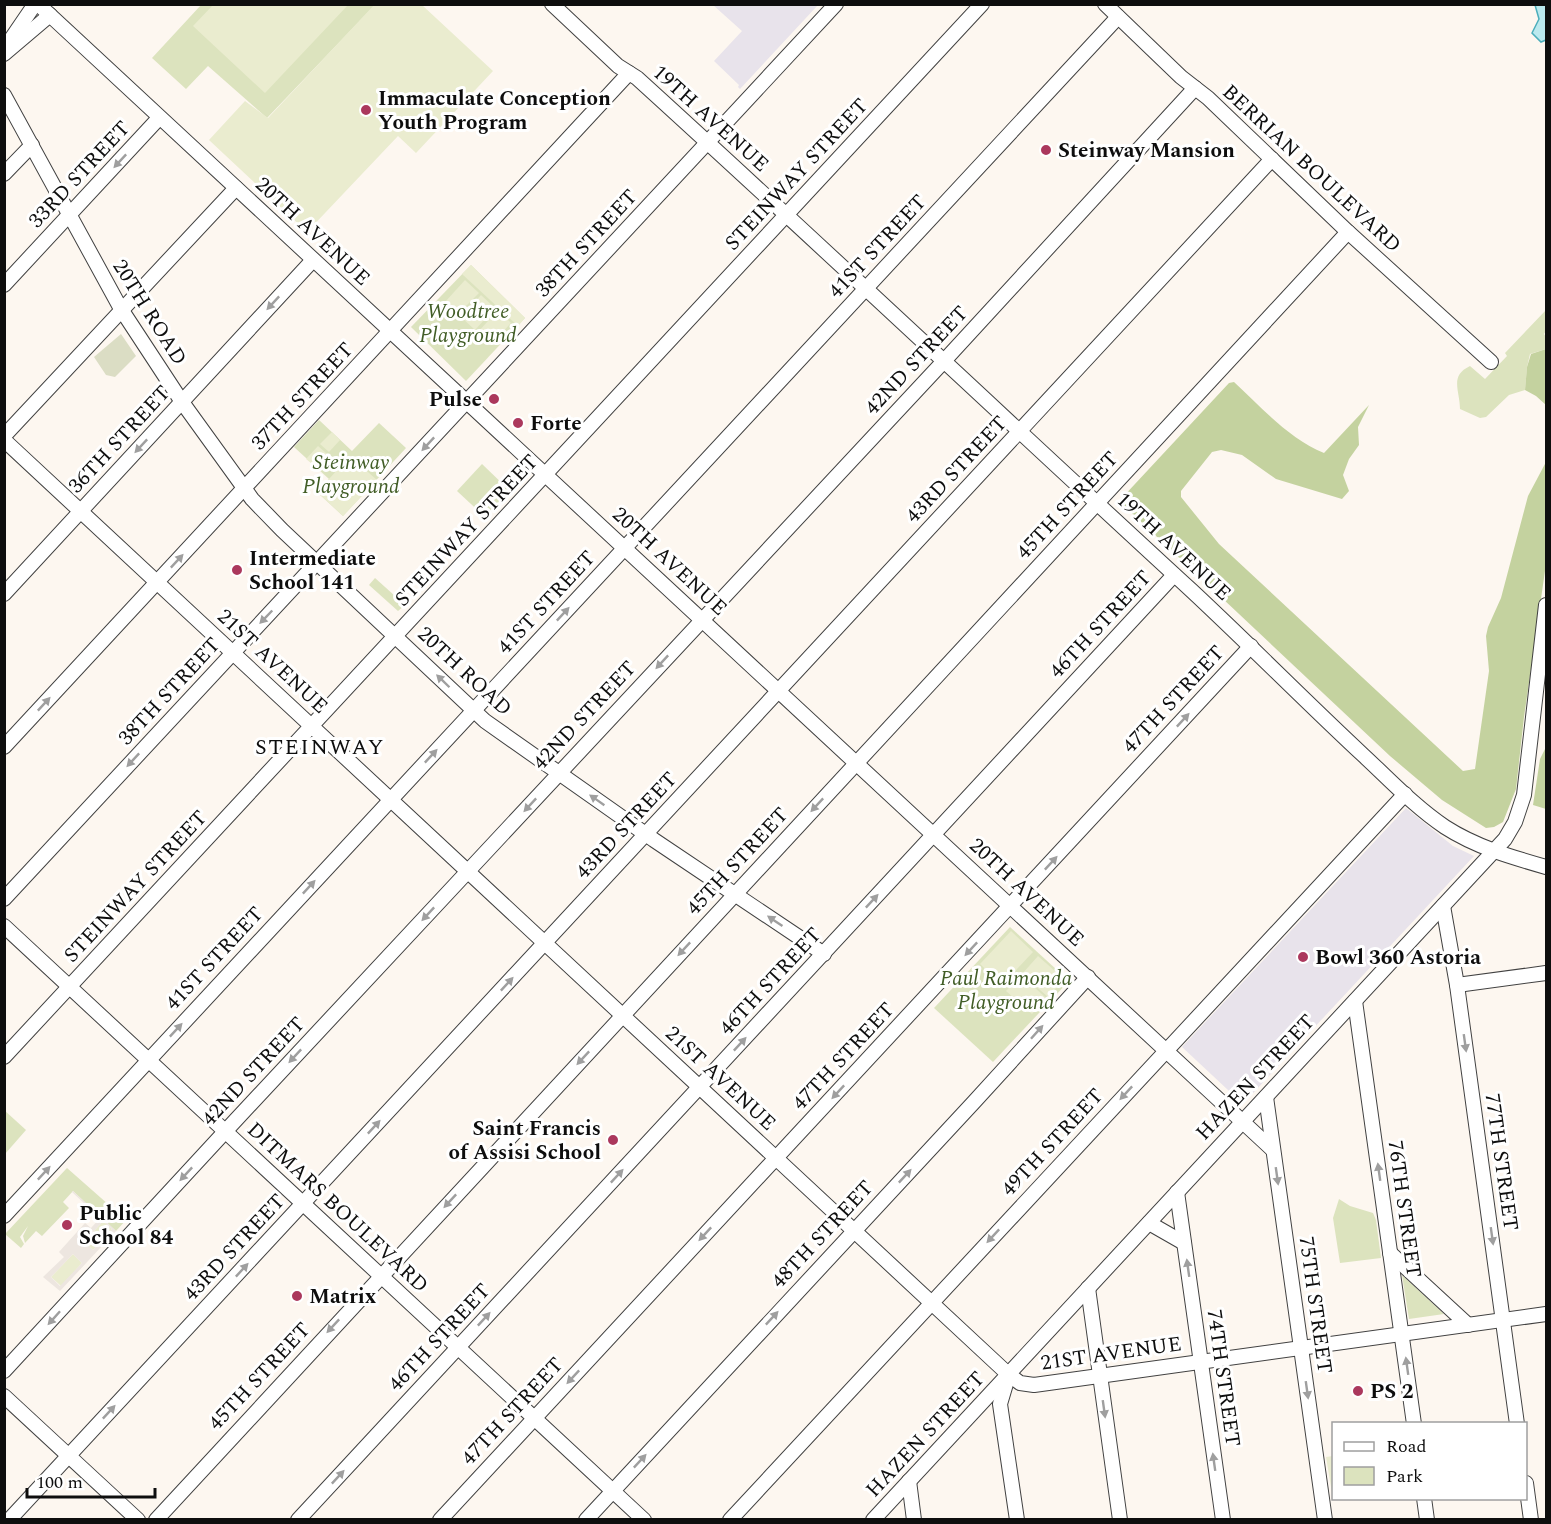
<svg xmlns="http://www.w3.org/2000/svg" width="1551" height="1524" font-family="Spectral,serif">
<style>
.industrial{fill:#e8e3eb}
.green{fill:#dce3be}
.forest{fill:#c4d29f}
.cemetery{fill:#dbddc4}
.pitch{fill:#eaeccf}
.plaza{fill:#ede6e0;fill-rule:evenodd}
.water{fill:#bbe9ee;stroke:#4caebb;stroke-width:1.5}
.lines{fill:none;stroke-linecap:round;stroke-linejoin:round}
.minor-casing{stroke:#414141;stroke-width:16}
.minor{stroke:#fff;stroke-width:14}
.oneway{fill:#9f9f9f}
.poi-dot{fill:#ab385d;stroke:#fff;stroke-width:2}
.labels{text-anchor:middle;stroke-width:6;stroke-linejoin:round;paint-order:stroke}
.poi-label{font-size:21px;font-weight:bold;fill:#0e0e0e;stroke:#fff;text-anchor:start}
.street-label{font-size:21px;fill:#0e0e0e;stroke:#fff}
.park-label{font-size:21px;font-style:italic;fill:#415d26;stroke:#fff}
.neighbourhood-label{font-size:22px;letter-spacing:1.5px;fill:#0e0e0e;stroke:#fff}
</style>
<rect width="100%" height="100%" fill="#fdf7f0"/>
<g class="industrial">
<path d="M713 5H818L740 89 738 87 739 85 714 61 742 31Z"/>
<path d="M1406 808 1453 846 1474 856 1243 1104 1182 1047Z"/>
</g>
<g class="green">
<path d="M201 5H375L267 118 208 66 186 89 152 58Z"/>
<path d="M471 265 525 318 466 381 411 327Z"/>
<path d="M1546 310V331L1544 334 1546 337V349L1530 354 1527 367 1525 390 1509 395 1486 417 1480 418 1460 409C1460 390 1449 376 1470 366L1485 379 1507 356 1505 353Z"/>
<path d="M319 420 352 451 379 423 406 448 343 516 317 492 329 479 294 447Z"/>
<path d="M482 464 510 491 485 517 457 491Z"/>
<path d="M375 578 405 605 398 611 369 585Z"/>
<path d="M1010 927 1069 981 993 1062 934 1008Z"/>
<path d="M4 1110 26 1130 5 1154H4Z"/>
<path d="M67 1168 126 1220 116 1231 73 1191 63 1202 69 1208 42 1236 36 1231 25 1243 23 1236 28 1226 20 1237 24 1244 21 1248 5 1234Z"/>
<path d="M1339 1199 1350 1206 1373 1213 1376 1220 1381 1258 1340 1263 1333 1218Z"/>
<path d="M1402 1275 1444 1314 1409 1319Z"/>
</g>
<g class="forest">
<path d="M1546 349V405L1536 396 1525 390 1527 367 1531 354Z"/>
<path d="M1234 382C1261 407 1289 439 1324 453L1369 405 1358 427 1359 445 1349 459 1343 475 1349 491 1342 499 1276 479 1242 455 1221 450 1212 452 1181 491V497L1219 544 1463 771 1475 769 1489 671 1486 636 1488 627 1501 598 1528 496 1546 462V564L1524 717 1516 789 1503 822 1494 827 1486 828 1442 800 1390 756 1122 504 1121 499 1229 383Z"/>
<path d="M1546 747V809L1533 805 1540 759Z"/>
</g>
<path class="cemetery" d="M121 334 136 356 115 377 106 375 94 357Z"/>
<g class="pitch">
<path d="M375 4 422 5 493 71 416 153 398 136 307 232 209 140 245 101 268 118Z"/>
<path d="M213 5V4L348 5 265 93 193 26Z"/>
<path d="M471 265 525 318 518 326 462 274Z"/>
<path d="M465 280 479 293 458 314 445 302Z"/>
<path d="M481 295 495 308 475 330 461 317Z"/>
<path d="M498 310 511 323 491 345 478 332Z"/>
<path d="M332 432 340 440 329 452 320 444Z"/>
<path d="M318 446 327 454 316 467 306 459Z"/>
<path d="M350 456 377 480 343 516 317 492Z"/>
<path d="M1011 931 1033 952 1002 985 980 964Z"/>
<path d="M1038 956 1064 979 1048 997 1022 974Z"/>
<path d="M1021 975 1046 998 1032 1014 1006 991Z"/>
<path d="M103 1221 112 1229 93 1250 84 1242Z"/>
<path d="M73 1254 82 1263 61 1286 51 1277Z"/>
<path d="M1333 1456 1334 1493H1332L1326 1457Z"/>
</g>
<path class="plaza" d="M73 1191 116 1231 60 1291 43 1277 64 1257 59 1252 85 1223 91 1228 100 1218 72 1192ZM103 1221 112 1229 93 1250 84 1242ZM73 1254 82 1263 60 1286 51 1277Z"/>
<path class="water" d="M1535 5H1546V40L1541 42 1532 33 1539 19Z"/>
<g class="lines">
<defs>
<g id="minor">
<path d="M38 4 1273 1150"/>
<path d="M552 4 618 66 637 78C823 247 1006 420 1191 590 1249 644 1305 701 1363 755 1389 779 1415 807 1445 827 1476 847 1511 857 1546 867"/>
<path d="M1105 4 1181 77 1208 98 1348 232 1491 362"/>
<path d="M7 45 35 4"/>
<path d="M4 54 50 15"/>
<path d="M4 95 121 309 182 402 252 499 282 530 485 721 654 840 824 954"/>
<path d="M4 174 32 145"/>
<path d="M4 285 159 118"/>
<path d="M4 436 236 188"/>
<path d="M4 440 1008 1374 1020 1383 1034 1385 1546 1314"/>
<path d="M4 594 313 260"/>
<path d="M4 747 629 73"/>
<path d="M4 899 836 4"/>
<path d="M1443 906 1457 985 1517 1424"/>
<path d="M4 926 644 1520"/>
<path d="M1457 985 1546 973"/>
<path d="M1355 1001 1414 1424"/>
<path d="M4 1057 982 4"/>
<path d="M1266 1097 1325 1520"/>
<path d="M1177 1192 1223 1520"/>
<path d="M4 1216 1118 17"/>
<path d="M1149 1223 1184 1243"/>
<path d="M1390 1253 1468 1325"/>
<path d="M1088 1288 1120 1520"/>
<path d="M4 1371 233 1123 944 361 1195 88"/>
<path d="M1008 1377 1000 1404 1017 1520"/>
<path d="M4 1396 138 1520"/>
<path d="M909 1481 914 1520"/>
<path d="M1526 1483 1531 1520"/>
<path d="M1424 1498 1427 1520"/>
<path d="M9 1520 1272 159"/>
<path d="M156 1520 1348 232"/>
<path d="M298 1520 1174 575"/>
<path d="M440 1520 1251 646"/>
<path d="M586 1520 974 1102 1088 977"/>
<path d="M730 1520 1405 794"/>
<path d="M873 1520 1505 839 1515 822 1524 795 1546 605"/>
</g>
</defs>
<use href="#minor" class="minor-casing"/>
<use href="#minor" class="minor"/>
</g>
<defs><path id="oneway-solid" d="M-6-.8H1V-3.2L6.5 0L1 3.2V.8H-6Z" transform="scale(1.5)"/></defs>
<g class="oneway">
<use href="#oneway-solid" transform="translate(120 161) rotate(133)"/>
<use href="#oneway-solid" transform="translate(273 303) rotate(133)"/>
<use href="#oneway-solid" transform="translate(428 444) rotate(133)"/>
<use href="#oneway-solid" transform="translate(141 446) rotate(133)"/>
<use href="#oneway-solid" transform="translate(177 561) rotate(-47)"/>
<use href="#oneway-solid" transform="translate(563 614) rotate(-47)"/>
<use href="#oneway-solid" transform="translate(266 617) rotate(134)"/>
<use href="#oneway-solid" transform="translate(662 662) rotate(133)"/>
<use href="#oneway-solid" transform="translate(443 681) rotate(-136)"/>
<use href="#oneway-solid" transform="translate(44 704) rotate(-47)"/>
<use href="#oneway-solid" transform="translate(1183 720) rotate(-47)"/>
<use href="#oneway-solid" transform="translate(431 756) rotate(-47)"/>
<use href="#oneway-solid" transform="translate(133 760) rotate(133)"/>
<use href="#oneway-solid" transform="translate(597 800) rotate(-145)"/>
<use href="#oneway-solid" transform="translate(530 805) rotate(133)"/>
<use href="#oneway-solid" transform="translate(817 805) rotate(133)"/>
<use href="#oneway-solid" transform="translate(1051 863) rotate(-47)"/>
<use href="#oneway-solid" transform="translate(309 887) rotate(-47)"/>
<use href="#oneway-solid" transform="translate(872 901) rotate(-47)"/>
<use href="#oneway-solid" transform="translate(428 914) rotate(133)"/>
<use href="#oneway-solid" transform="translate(775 921) rotate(-146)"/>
<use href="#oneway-solid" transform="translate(684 949) rotate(133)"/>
<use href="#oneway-solid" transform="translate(971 949) rotate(133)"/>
<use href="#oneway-solid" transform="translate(507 984) rotate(-47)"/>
<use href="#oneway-solid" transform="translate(176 1030) rotate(-47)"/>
<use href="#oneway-solid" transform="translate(1037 1032) rotate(-48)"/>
<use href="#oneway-solid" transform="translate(1465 1043) rotate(82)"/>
<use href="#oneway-solid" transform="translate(740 1044) rotate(-47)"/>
<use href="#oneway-solid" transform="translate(295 1056) rotate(133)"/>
<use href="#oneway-solid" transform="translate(583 1058) rotate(133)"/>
<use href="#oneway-solid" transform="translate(838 1092) rotate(133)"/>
<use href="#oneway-solid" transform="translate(1126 1093) rotate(133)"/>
<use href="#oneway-solid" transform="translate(374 1127) rotate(-47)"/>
<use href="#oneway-solid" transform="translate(1379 1172) rotate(-98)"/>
<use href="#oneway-solid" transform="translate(44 1173) rotate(-47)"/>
<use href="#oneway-solid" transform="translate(186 1174) rotate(133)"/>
<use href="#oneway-solid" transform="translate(617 1176) rotate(-47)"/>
<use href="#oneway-solid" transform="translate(905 1176) rotate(-47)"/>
<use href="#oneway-solid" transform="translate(1277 1176) rotate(82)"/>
<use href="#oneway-solid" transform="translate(450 1201) rotate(133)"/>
<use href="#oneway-solid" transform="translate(705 1234) rotate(133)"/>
<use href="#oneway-solid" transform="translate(993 1236) rotate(133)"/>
<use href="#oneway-solid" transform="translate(1492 1236) rotate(82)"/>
<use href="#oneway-solid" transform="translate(1188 1268) rotate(-98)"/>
<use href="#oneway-solid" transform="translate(242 1270) rotate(-47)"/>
<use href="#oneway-solid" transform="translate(54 1318) rotate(132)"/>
<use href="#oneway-solid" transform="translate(772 1318) rotate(-47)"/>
<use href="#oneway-solid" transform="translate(484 1319) rotate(-47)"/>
<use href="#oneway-solid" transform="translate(333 1326) rotate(133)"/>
<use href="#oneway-solid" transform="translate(1407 1366) rotate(-98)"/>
<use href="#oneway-solid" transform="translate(573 1377) rotate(133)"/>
<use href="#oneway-solid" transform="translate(1307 1390) rotate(82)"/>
<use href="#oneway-solid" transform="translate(1104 1409) rotate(82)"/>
<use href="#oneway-solid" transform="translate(109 1412) rotate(-47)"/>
<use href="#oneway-solid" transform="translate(640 1461) rotate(-47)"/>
<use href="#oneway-solid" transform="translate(1214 1462) rotate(-98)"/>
<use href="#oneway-solid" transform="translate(338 1477) rotate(-47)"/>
</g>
<g class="poi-dot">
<circle cx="366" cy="110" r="6"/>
<circle cx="1046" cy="150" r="6"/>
<circle cx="494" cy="399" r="6"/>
<circle cx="518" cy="423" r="6"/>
<circle cx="237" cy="570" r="6"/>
<circle cx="1303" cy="957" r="6"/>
<circle cx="613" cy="1140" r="6"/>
<circle cx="67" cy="1225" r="6"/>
<circle cx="297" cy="1296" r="6"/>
<circle cx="1358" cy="1391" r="6"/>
</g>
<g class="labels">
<g class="poi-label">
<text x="378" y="105">Immaculate Conception<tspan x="378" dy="24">Youth Program</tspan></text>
<text x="1058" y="157">Steinway Mansion</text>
<text x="482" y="406" text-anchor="end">Pulse</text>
<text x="530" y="430">Forte</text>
<text x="249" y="565">Intermediate<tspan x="249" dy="24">School 141</tspan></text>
<text x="1315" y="964">Bowl 360 Astoria</text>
<text x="601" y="1135" text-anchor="end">Saint Francis<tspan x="601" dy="24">of Assisi School</tspan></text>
<text x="79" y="1220">Public<tspan x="79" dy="24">School 84</tspan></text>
<text x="309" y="1303">Matrix</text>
<text x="1370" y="1398">PS 2</text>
</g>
<g class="street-label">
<text transform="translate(711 118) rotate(42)" y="7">19TH AVENUE</text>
<text transform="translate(1312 168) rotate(43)" y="7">BERRIAN BOULEVARD</text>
<text transform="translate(79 174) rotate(-47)" y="7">33RD STREET</text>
<text transform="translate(796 174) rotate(-47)" y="7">STEINWAY STREET</text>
<text transform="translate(313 231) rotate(43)" y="7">20TH AVENUE</text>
<text transform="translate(586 243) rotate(-47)" y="7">38TH STREET</text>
<text transform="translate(877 246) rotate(-47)" y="7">41ST STREET</text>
<text transform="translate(150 312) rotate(58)" y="7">20TH ROAD</text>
<text transform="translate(916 360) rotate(-47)" y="7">42ND STREET</text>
<text transform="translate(302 396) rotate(-47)" y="7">37TH STREET</text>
<text transform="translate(119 439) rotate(-47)" y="7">36TH STREET</text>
<text transform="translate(956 469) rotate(-47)" y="7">43RD STREET</text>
<text transform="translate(1067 505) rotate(-47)" y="7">45TH STREET</text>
<text transform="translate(466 530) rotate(-47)" y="7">STEINWAY STREET</text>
<text transform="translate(1174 546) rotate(43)" y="7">19TH AVENUE</text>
<text transform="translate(670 561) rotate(43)" y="7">20TH AVENUE</text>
<text transform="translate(546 602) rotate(-47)" y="7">41ST STREET</text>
<text transform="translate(1100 624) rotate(-47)" y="7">46TH STREET</text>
<text transform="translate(273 661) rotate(43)" y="7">21ST AVENUE</text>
<text transform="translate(465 671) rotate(43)" y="7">20TH ROAD</text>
<text transform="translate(169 691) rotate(-47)" y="7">38TH STREET</text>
<text transform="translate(1173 699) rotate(-47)" y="7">47TH STREET</text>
<text transform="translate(584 715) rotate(-47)" y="7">42ND STREET</text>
<text transform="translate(626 825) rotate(-47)" y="7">43RD STREET</text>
<text transform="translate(737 861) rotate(-47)" y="7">45TH STREET</text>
<text transform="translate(135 886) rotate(-47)" y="7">STEINWAY STREET</text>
<text transform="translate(1027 892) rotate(43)" y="7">20TH AVENUE</text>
<text transform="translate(214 958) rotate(-47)" y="7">41ST STREET</text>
<text transform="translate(770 981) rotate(-47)" y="7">46TH STREET</text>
<text transform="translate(843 1056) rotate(-47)" y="7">47TH STREET</text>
<text transform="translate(253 1071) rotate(-47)" y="7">42ND STREET</text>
<text transform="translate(1255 1077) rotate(-47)" y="7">HAZEN STREET</text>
<text transform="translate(721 1078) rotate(43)" y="7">21ST AVENUE</text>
<text transform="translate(1052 1142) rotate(-47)" y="7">49TH STREET</text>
<text transform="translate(1502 1162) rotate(82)" y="7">77TH STREET</text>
<text transform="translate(338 1207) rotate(43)" y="7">DITMARS BOULEVARD</text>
<text transform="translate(1405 1209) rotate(82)" y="7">76TH STREET</text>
<text transform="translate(822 1234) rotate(-47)" y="7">48TH STREET</text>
<text transform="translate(234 1247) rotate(-47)" y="7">43RD STREET</text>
<text transform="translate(1316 1305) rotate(82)" y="7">75TH STREET</text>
<text transform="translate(439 1337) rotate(-47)" y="7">46TH STREET</text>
<text transform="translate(1111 1353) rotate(-8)" y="7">21ST AVENUE</text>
<text transform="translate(259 1376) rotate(-47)" y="7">45TH STREET</text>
<text transform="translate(1224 1378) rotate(82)" y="7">74TH STREET</text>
<text transform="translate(512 1411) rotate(-47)" y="7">47TH STREET</text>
<text transform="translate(925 1434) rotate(-47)" y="7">HAZEN STREET</text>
</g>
<g class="park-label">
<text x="468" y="318">Woodtree<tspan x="468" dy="24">Playground</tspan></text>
<text x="351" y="469">Steinway<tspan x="351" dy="24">Playground</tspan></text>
<text x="1006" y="985">Paul Raimonda<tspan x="1006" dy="24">Playground</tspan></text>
</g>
<g class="neighbourhood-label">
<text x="320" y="754">STEINWAY</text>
</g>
</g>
<rect width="1551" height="1524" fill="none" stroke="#0e0e0e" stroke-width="12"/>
<rect x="1332" y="1422" width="195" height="78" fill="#ffffff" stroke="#9f9f9f" stroke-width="1.5"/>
<rect x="1344" y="1442" width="30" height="9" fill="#ffffff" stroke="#9f9f9f" stroke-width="1.5"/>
<text x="1386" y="1452" font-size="18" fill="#0e0e0e">Road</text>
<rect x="1344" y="1467" width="30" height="18" fill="#dce3be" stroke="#9f9f9f" stroke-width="1.5"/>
<text x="1386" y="1482" font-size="18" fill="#0e0e0e">Park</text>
<path d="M27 1488v9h128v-9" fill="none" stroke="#0e0e0e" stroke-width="3"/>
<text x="36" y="1488" font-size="18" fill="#0e0e0e" stroke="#ffffff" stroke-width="4.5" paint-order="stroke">100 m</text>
</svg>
